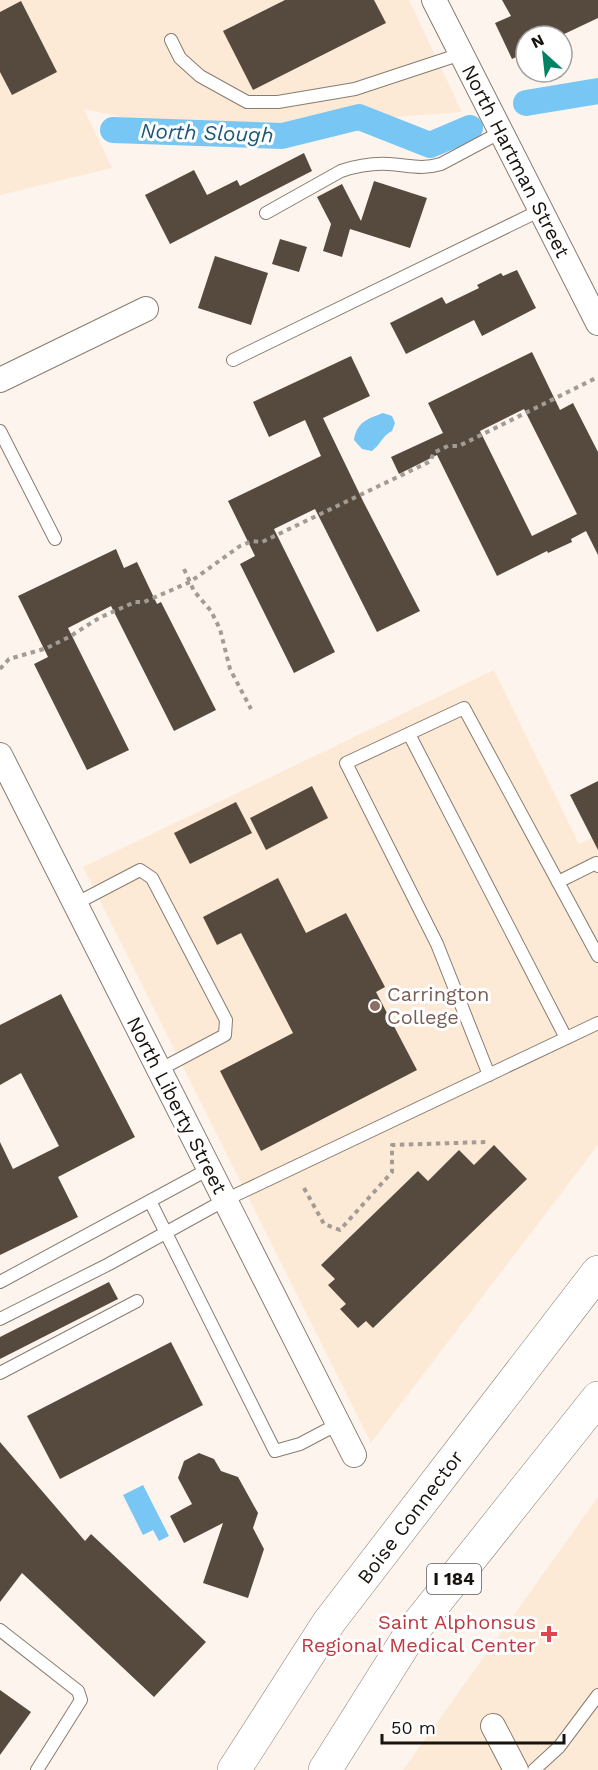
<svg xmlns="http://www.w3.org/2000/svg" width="598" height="1770" font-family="'Work Sans',sans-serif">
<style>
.built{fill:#fdead6}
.water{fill:#77c6f3}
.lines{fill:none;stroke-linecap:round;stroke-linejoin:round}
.canal{stroke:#77c6f3;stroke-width:26}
.building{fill:#564a3f;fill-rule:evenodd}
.service-casing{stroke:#887c6f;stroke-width:14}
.minor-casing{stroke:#887c6f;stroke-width:26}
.motorway-casing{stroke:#887c6f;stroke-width:34}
.path{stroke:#a29c95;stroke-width:4;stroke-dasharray:4.5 4.5;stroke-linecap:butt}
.service{stroke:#fff;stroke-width:12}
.minor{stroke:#fff;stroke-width:24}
.motorway{stroke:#fff;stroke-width:33}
.education-dot{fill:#8d6e63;stroke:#fff;stroke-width:2}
.health-dot{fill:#e0444e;stroke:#fff;stroke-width:2}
.labels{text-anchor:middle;stroke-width:6;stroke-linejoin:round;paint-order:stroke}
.shield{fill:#fff;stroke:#5d5a56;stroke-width:1.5}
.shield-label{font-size:18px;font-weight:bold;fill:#17130e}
.street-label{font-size:20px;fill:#17130e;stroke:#fff}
.education-label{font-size:20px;fill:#785e54;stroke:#fff;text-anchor:start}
.health-label{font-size:20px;fill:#be3a42;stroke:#fff;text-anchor:end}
.water-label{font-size:21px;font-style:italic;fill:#1c5876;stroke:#fff}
</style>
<rect width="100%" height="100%" fill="#fdf5ed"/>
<g class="built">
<path d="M0 0H409L462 112 192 132 84 109 112 168 0 195Z"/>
<path d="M494 670 579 844 598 835V1145L371 1443 83 867Z"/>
<path d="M598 1497V1770H403Z"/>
</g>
<g class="water">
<path d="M383 413 392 416 395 423 392 431C382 436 381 444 372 451L362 449 354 440C357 422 367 419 383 413Z"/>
<path d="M143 1485 169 1536 159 1541 153 1530 143 1535 123 1495Z"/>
</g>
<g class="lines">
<g class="canal">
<path d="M526 103 598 91"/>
<path d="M113 130 282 136 359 117 430 145 470 128"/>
</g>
</g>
<g class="building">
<path d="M285 0H374L386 23 253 90 223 31Z"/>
<path d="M502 0H598V18L560 36H526V52L512 59 495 23 511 16Z"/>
<path d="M21 1 57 72 12 95 0 72V12Z"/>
<path d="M304 153 312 171 170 244 145 195 194 170 207 195 237 180 240 186Z"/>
<path d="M374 181 427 198 410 248 350 229 342 257 323 251 331 224 317 197 342 184 361 221Z"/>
<path d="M280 239 307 247 299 272 272 264Z"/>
<path d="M215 256 268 273 251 325 198 308Z"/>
<path d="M517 270 536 308 482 336 474 320 406 354 390 323 442 297 446 304 479 288 477 285 501 273 503 276Z"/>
<path d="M532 352 560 410 573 403 598 452V555L586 531 571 539 572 542 548 553 547 551 497 576 437 455 399 474 391 457 443 433 428 403ZM524 409 577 514 532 536 480 431Z"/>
<path d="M351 356 370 396 323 418 364 503 420 611 377 632 315 509 274 529 335 652 294 673 240 564 255 556 228 501 321 456 305 420 269 437 253 402Z"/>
<path d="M116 549 124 568 137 562 157 604 161 602 216 710 174 731 111 606 68 628 129 750 87 770 34 664 48 657 18 596Z"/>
<path d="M598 781V850L570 795Z"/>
<path d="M312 786 328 818 266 850 250 818Z"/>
<path d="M236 802 252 833 190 864 174 833Z"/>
<path d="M278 878 306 933 346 913 385 987 376 992 417 1070 261 1151 220 1071 293 1033 241 933 217 945 203 917Z"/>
<path d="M61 994 135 1137 58 1177 78 1217 0 1255V1142L13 1169 59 1146 21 1073 0 1085V1025Z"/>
<path d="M494 1145 527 1179 373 1328 366 1321 358 1328 340 1309 346 1304 328 1285 335 1279 321 1265 418 1171 428 1181 459 1150 474 1165Z"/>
<path d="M109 1282 118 1299 0 1359V1337Z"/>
<path d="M171 1342 203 1405 60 1479 27 1416Z"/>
<path d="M0 1442 85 1541 91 1534 206 1642 154 1697 22 1573 0 1602Z"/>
<path d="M199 1453 214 1459 221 1471 238 1477 258 1513 253 1528 264 1549 248 1598 203 1583 223 1523 184 1543 170 1516 192 1504 178 1478 184 1461Z"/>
<path d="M0 1690 31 1712 0 1755Z"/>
</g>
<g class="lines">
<defs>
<g id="service">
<path d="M171 40 180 58 200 76 247 102H278L355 89 461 54"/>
<path d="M266 213 341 171C356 166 373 163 389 164 408 165 421 170 441 164L501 132"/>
<path d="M233 360 541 210"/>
<path d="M0 431 55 539"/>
<path d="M409 734 566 1038"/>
<path d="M558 882 596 863 598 866"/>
<path d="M75 904 140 870 152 878 226 1020 225 1035 159 1070"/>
<path d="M489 1075 437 944 346 763 464 708 598 956"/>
<path d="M150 1201 275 1451 300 1444 338 1424"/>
<path d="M0 1282 209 1169"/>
<path d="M0 1319 109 1264 225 1200 598 1023"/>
<path d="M0 1373 137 1301"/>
<path d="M0 1630 78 1691 81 1700 37 1770"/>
<path d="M534 1770 559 1747 598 1695"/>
</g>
<g id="minor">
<path d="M434 0 598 323"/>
<path d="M0 380 146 309"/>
<path d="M0 755 354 1455"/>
<path d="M493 1726 516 1770"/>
</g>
<g id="motorway">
<path d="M234 1770 329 1622 598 1272"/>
<path d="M325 1770 411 1633 598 1398"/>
</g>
</defs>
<use href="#service" class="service-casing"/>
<use href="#minor" class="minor-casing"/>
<use href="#motorway" class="motorway-casing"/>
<g class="path">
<path d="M184 569 194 591 211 611 220 629 230 669 251 709"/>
<path d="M0 669 9 659 47 648 69 637 99 618 135 602H144L190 582 240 546 252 541 262 542 431 461 433 453 448 446H459L598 377"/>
<path d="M304 1188 324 1224 340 1230 392 1172V1145L487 1142"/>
</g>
<use href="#service" class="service"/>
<use href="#minor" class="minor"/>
<use href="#motorway" class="motorway"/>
</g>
<circle class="education-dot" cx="375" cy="1006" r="6"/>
<path class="health-dot" d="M546 1625h6v6h6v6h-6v6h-6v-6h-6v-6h6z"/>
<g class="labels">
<rect class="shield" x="427" y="1564" width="54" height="30" rx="4.5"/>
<g class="shield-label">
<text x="454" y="1585">I 184</text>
</g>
<g class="street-label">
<text transform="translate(516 161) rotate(63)" y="7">North Hartman Street</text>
<text transform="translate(177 1105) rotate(63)" y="7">North Liberty Street</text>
<text transform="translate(410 1517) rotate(-53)" y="7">Boise Connector</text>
</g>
<g class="education-label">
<text x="387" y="1001">Carrington<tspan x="387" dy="23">College</tspan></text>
</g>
<g class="health-label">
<text x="536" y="1629">Saint Alphonsus<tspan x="536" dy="23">Regional Medical Center</tspan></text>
</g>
<g class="water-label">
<text transform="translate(207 133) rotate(2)" y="7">North Slough</text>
</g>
</g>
<g transform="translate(544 54) rotate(333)"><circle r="28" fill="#ffffff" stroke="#a2a19f" stroke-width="1.5"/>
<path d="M0-4.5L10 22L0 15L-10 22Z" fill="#028364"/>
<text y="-9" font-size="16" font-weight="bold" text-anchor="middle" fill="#17130e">N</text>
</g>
<path d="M382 1734v9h182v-9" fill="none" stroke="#17130e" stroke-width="3"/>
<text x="391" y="1734" font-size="18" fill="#17130e" stroke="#ffffff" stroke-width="4.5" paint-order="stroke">50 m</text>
</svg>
